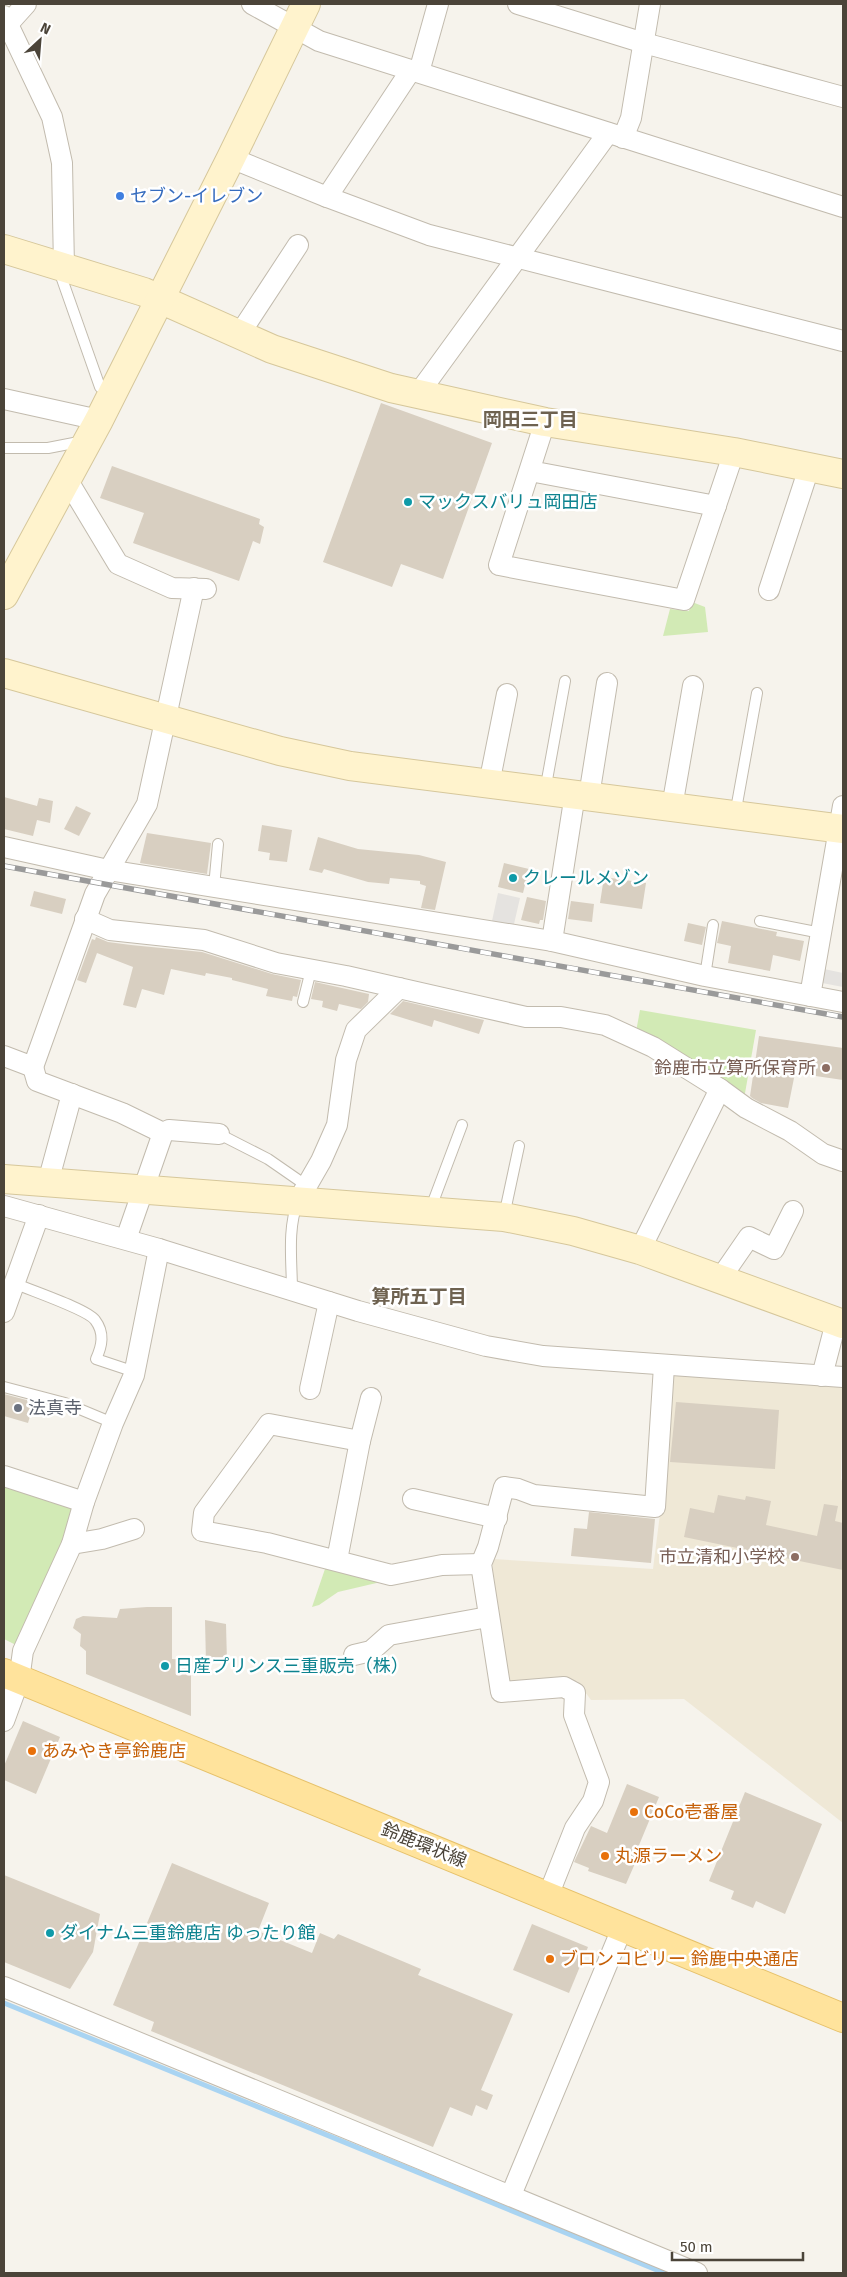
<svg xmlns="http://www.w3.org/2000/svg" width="847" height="2277" font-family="'Fira Sans','Noto Sans JP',sans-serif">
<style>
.education{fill:#efe8d6}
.green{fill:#d2eab5}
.parking{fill:#e5e3e0}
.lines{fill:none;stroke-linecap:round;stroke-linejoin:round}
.stream{stroke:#a9d4f2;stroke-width:5}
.building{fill:#d8cfc1}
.lane-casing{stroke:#c2bbae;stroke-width:12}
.street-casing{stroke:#c2bbae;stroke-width:22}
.secondary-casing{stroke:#d6c79b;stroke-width:30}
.primary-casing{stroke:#e6c16a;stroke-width:30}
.lane{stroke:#fff;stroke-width:10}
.street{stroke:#fff;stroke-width:20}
.secondary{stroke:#fff3cd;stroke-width:28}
.primary{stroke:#ffe39c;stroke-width:28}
.rail-casing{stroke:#9a9a9a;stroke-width:5.5}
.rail{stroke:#fff;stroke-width:4;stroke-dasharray:11;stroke-linecap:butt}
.shop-dot{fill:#3f7fe0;stroke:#fff;stroke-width:2}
.culture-dot{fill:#0f9aa8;stroke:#fff;stroke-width:2}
.education-dot{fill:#8d6e63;stroke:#fff;stroke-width:2}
.worship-dot{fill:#6b7280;stroke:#fff;stroke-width:2}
.food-dot{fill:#e8710a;stroke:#fff;stroke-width:2}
.labels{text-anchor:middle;stroke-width:5;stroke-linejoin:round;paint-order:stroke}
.shop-label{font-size:18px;fill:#366cbe;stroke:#fff;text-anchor:start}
.culture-label{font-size:18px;fill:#0d838f;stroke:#fff;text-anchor:start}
.education-label{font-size:18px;fill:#785e54;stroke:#fff;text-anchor:end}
.worship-label{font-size:18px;fill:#5b616d;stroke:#fff;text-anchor:start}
.food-label{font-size:18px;fill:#c56008;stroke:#fff;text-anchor:start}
.street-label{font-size:18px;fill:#4b4439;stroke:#fff}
.neighbourhood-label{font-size:19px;font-weight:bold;fill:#6e6250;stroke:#fff}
</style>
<rect width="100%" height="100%" fill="#f6f3ec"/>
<path class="education" d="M677 1373 843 1385 841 1479 843 1483V1823L684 1699 591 1700 577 1681 518 1685 509 1679 492 1580 493 1559 653 1569 660 1514 669 1380Z"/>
<g class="green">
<path d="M692 602 705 607 708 632 663 636 670 609 689 611Z"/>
<path d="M640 1010 756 1030 744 1099 636 1032Z"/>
<path d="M4 1480 79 1510 16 1645 4 1639Z"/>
<path d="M326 1566 385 1581 338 1592 319 1605 312 1607Z"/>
</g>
<g class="parking">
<path d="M498 893 520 898 514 924 492 921Z"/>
<path d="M824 969 843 973V987L822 983Z"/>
</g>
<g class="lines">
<path class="stream" d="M4 2003 664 2273"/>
</g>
<g class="building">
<path d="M381 403 492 443 443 579 401 564 392 587 323 562Z"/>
<path d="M112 466 260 519 259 524 264 527 260 544 253 541 239 581 133 543 144 513 100 498Z"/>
<path d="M4 797 37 806 39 798 53 801 50 823 37 820 33 836 4 829Z"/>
<path d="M76 806 91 813 79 836 64 829Z"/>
<path d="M262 825 292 830 287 862 269 860 270 853 258 851Z"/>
<path d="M147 833 211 843 207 874 140 863Z"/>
<path d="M318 837 358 849 419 855 446 862 435 910 421 908 426 886 420 884V881L390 878 389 884 368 882 324 869 322 873 309 870Z"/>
<path d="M504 863 529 869 523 893 498 887Z"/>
<path d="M604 877 646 883 642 909 600 903Z"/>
<path d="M34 891 66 899 62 914 30 906Z"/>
<path d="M527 897 546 901 543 920H540L539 924 521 920Z"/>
<path d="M571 901 594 904 592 922 568 919Z"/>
<path d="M722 921 777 932 776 936 804 941 800 961 773 955 770 971 728 963 731 946 717 943Z"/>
<path d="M688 923 706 927 702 945 684 941Z"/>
<path d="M96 937 108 942 131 945 202 952 272 974 301 980 297 997 293 996 292 1001 266 996 268 989 232 980V978L206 973 205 976 171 969 164 995 142 989 136 1008 123 1005 133 967 97 953 86 983 77 980 92 939 95 940Z"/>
<path d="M315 982 369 994 368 1002 361 1009 339 1004 337 1011 322 1007 323 1001 311 999Z"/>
<path d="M403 1001 484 1020 479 1034 434 1020 432 1027 390 1014Z"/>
<path d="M759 1036 843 1048V1080L795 1073 788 1108 761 1103 752 1098 750 1096Z"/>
<path d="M4 1394 34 1402 28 1423 4 1416Z"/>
<path d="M676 1402 779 1410 775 1469 670 1462Z"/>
<path d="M718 1495 745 1500 746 1496 771 1501 766 1525 817 1536 824 1504 838 1506 835 1521 843 1523V1570L684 1537 690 1508 714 1513Z"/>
<path d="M589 1512 655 1519 651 1563 571 1556 574 1528 587 1529Z"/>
<path d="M147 1607H172V1659L191 1660V1716L86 1674V1651L80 1646 81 1634 73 1628 76 1619 83 1616 117 1618 120 1609Z"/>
<path d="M205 1620 226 1624 227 1662 206 1663Z"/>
<path d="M23 1721 60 1737 36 1794 4 1780V1766Z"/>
<path d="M627 1784 659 1797 637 1850 640 1852 626 1884 588 1871 589 1868 574 1862 591 1826 607 1833Z"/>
<path d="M745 1792 822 1824 785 1914 756 1901 753 1908 731 1899 734 1891 709 1881Z"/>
<path d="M172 1863 269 1903 258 1931 312 1953 320 1933 334 1939 338 1934 421 1969 418 1975 513 2014 481 2090 493 2095 487 2110 476 2105 472 2116 450 2107 433 2147 151 2031 154 2022 113 2005Z"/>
<path d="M4 1875 100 1914 93 1952 70 1989 4 1962Z"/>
<path d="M532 1924 588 1947 569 1993 513 1970Z"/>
</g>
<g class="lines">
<defs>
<g id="lane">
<path d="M63 268 62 279 100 387 111 394"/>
<path d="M4 448H48L84 441"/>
<path d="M545 791 565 681"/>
<path d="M735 815 757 693"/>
<path d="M214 887 218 844"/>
<path d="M760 921 821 933"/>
<path d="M705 976 713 925"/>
<path d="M303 1002 311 970"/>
<path d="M219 1134 268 1159 307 1186"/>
<path d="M430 1210 462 1125"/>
<path d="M504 1216 519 1146"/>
<path d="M14 1283C29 1290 87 1309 95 1320 105 1333 102 1346 96 1359L135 1372"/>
<path d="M292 1291C292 1263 287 1228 298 1202"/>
<path d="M4 1387 65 1403 113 1423"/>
</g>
<g id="street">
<path d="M252 4 319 41 843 207"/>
<path d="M518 4 644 43 843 97"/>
<path d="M4 16 52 117 62 163 64 267"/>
<path d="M8 24 26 4"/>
<path d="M419 72 438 4"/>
<path d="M623 138 631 118 650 4"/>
<path d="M231 158 327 197 429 235 843 341"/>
<path d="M327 197 411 70"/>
<path d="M239 335 298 245"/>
<path d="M418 394 608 133"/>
<path d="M4 399 99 420"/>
<path d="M545 422 499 565 684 600 734 452"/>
<path d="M530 471 716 506"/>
<path d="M68 481 118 564 172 588 206 589"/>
<path d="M769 590 809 468"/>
<path d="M489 784 507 694"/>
<path d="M589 796 607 683"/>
<path d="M672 807 693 686"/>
<path d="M4 847 108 870 552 941 705 976 843 1002"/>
<path d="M85 919 110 930 204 940 276 963 346 976 526 1017H561L605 1025 653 1047 720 1089 746 1108 790 1131 823 1154 843 1161"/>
<path d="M552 941 575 794"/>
<path d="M810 996 843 806"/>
<path d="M4 1056 33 1067 95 894 147 804 194 588"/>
<path d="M33 1067 37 1081 122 1113 163 1133 169 1130 219 1134"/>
<path d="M48 1182 72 1094"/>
<path d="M298 1201 321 1161 337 1125 346 1060 356 1030 399 988"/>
<path d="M4 1206 159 1249 358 1311 486 1346 543 1356 843 1377"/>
<path d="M126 1239 163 1133"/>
<path d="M640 1250 720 1089"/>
<path d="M720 1279 749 1237 774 1249 793 1211"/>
<path d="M4 1312 39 1215"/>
<path d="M822 1376 836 1322"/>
<path d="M310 1389 329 1302"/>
<path d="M360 1441 371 1398"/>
<path d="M4 1476 84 1502"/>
<path d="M413 1499 497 1518"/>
<path d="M72 1544 102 1539 134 1529"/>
<path d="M337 1560 360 1441 269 1424 204 1513 202 1531 267 1543 391 1575 442 1565 481 1564"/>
<path d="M354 1655 371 1651 389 1635 488 1617"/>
<path d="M4 1721 19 1680 23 1651 72 1544 84 1502 113 1423 134 1375 159 1249"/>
<path d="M548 1896 575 1828 593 1801 599 1782 574 1715 575 1693 564 1687 501 1692 481 1564 488 1547 504 1487 518 1489 534 1495 655 1507 664 1366"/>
<path d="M4 1987 697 2273"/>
<path d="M511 2195 623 1926"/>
</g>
<g id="secondary">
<path d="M4 249 144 292 272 349 391 388 545 422 734 452 843 474"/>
<path d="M4 595 99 420 231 158 306 4"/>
<path d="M4 673 280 751 350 766 843 829"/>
<path d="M4 1179 504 1217 573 1231 640 1250 843 1324"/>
</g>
<path id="primary" d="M4 1673 843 2018"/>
</defs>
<use href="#lane" class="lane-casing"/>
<use href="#street" class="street-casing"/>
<use href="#secondary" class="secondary-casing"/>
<use href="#primary" class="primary-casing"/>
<use href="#lane" class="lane"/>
<use href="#street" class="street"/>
<use href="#secondary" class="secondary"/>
<use href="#primary" class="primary"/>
<defs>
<path id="rail" d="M4 866 843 1017"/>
</defs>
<use href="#rail" class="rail-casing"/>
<use href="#rail" class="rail"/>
</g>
<circle class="shop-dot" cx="120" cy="196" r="5"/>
<g class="culture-dot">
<circle cx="408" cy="502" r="5"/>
<circle cx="513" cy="878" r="5"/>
<circle cx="165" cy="1666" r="5"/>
<circle cx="50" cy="1933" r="5"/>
</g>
<g class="education-dot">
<circle cx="826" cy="1068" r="5"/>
<circle cx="795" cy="1557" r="5"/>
</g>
<circle class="worship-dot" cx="18" cy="1408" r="5"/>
<g class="food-dot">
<circle cx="32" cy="1751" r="5"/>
<circle cx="634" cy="1812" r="5"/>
<circle cx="605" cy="1856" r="5"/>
<circle cx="550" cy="1959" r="5"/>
</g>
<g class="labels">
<g class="shop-label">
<text x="130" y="202">セブン-イレブン</text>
</g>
<g class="culture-label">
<text x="418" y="508">マックスバリュ岡田店</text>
<text x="523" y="884">クレールメゾン</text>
<text x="175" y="1672">日産プリンス三重販売（株）</text>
<text x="60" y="1939">ダイナム三重鈴鹿店 ゆったり館</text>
</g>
<g class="education-label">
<text x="816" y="1074">鈴鹿市立算所保育所</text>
<text x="785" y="1563">市立清和小学校</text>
</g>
<g class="worship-label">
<text x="28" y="1414">法真寺</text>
</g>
<g class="food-label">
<text x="42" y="1757">あみやき亭鈴鹿店</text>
<text x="644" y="1818">CoCo壱番屋</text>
<text x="615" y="1862">丸源ラーメン</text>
<text x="560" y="1965">ブロンコビリー 鈴鹿中央通店</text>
</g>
<g class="street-label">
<text transform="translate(424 1845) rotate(22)" y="6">鈴鹿環状線</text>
</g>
<g class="neighbourhood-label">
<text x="530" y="426">岡田三丁目</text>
<text x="419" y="1303">算所五丁目</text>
</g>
</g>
<rect width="847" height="2277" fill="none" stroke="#4b4439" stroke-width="10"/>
<g transform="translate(40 40) rotate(26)" stroke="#ffffff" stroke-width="4" paint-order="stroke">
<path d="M0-4L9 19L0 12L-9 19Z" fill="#4b4439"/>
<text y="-8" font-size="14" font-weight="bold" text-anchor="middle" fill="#4b4439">N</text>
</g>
<path d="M672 2252v8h131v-8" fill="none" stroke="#4b4439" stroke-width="2.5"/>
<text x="680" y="2252" font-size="15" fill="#4b4439" stroke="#ffffff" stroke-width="4" paint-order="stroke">50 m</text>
</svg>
